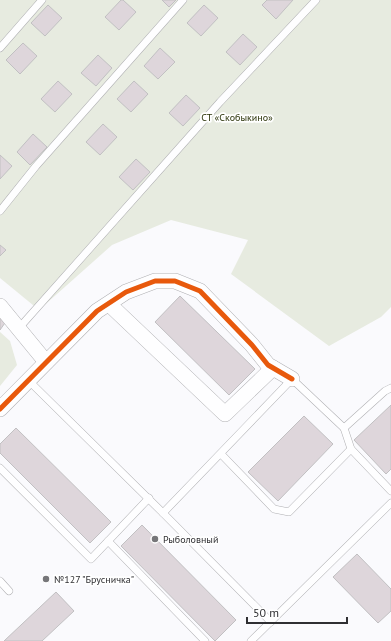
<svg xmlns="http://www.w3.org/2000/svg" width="391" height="641" font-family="'PT Sans',sans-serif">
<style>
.green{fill:#e7ebe0}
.building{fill:#ded6db;stroke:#c1c0c2}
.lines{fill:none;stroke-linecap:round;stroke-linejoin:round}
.service-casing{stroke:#b0b0b3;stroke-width:8}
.minor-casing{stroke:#b0b0b3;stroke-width:16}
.service{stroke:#fefeff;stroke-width:7}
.minor{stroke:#fefeff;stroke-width:15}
.cycleway-casing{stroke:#fff;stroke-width:8}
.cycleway{stroke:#e8590c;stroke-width:5}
.poi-dot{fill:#767679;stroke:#fff;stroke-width:1.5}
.labels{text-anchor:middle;stroke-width:3.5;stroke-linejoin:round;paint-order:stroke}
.park-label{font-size:10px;fill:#283106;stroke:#fff}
.poi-label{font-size:10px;fill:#2f2f32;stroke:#fff;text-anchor:start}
</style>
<rect width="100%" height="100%" fill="#fafafd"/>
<g class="green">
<path d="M0 0H391V307L381 317 329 346 231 274 248 240 171 220 112 245 39 310 0 278Z"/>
<path d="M0 332 10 341 17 365 0 386Z"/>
</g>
<g class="building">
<path d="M121 0H123L136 12 119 30 105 17Z"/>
<path d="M162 0H176L169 7Z"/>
<path d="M267 0H293L276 19 262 5Z"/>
<path d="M48 5 62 18 45 36 31 23Z"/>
<path d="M204 5 218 18 201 36 187 23Z"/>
<path d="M243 34 257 47 240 65 226 52Z"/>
<path d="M23 43 37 56 20 74 6 60Z"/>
<path d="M160 48 175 62 158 79 144 66Z"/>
<path d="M98 55 112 68 96 86 81 73Z"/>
<path d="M58 81 72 94 55 112 41 99Z"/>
<path d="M134 81 148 94 131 112 117 99Z"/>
<path d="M186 95 200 108 183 126 169 113Z"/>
<path d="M103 124 117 137 100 155 86 142Z"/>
<path d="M33 134 47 147 30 165 17 152Z"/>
<path d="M0 155 12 166 0 179Z"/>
<path d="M136 159 150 172 133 190 119 177Z"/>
<path d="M0 245 6 250 0 256Z"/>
<path d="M180 296 255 369 229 395 155 322Z"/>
<path d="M0 315 7 320 0 330Z"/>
<path d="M391 405V469L386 474 354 440Z"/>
<path d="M304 416 333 444 278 501 248 472Z"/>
<path d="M16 428 111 522 90 543 0 453V444Z"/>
<path d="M142 525 236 620 215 641 121 546Z"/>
<path d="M357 554 391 589V611L378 623 333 577Z"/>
<path d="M56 592 74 611 42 641H4Z"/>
</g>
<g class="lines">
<defs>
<g id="service">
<path d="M0 48 42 0"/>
<path d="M0 211 36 166 183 0"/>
<path d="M19 328 220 102 316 0"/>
<path d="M28 380 163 513 292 379 344 428 385 391 391 388"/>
<path d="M344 428 351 449 391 491"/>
<path d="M221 454 274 509 289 512 351 449"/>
<path d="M0 468 91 559 149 498"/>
<path d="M163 513 271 622"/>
<path d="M108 541 205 641"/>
<path d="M0 581 9 591"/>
<path d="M251 641 391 503"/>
</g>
<g id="minor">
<path d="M109 304 225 414 273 368"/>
<path d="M0 306 46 362"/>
<path d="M0 409 97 311 126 292 155 281H175L200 291 252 345 268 365 292 379"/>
</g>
</defs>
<use href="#service" class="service-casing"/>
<use href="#minor" class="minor-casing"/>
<use href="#service" class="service"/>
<use href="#minor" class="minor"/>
<defs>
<path id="cycleway" d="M0 409 97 311 126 292 155 281H175L200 291 252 345 268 365 292 379"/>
</defs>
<use href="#cycleway" class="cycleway-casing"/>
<use href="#cycleway" class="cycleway"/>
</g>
<g class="poi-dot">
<circle cx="155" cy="539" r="4"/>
<circle cx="46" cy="579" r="4"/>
</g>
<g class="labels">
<g class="park-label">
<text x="237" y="121">СТ «Скобыкино»</text>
</g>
<g class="poi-label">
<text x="163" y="543">Рыболовный</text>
<text x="54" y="583">№127 "Брусничка"</text>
</g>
</g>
<path d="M247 617v6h100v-6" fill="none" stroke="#2f2f32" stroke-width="2"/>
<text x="253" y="617" font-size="12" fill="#2f2f32" stroke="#ffffff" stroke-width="3" paint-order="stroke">50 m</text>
</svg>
